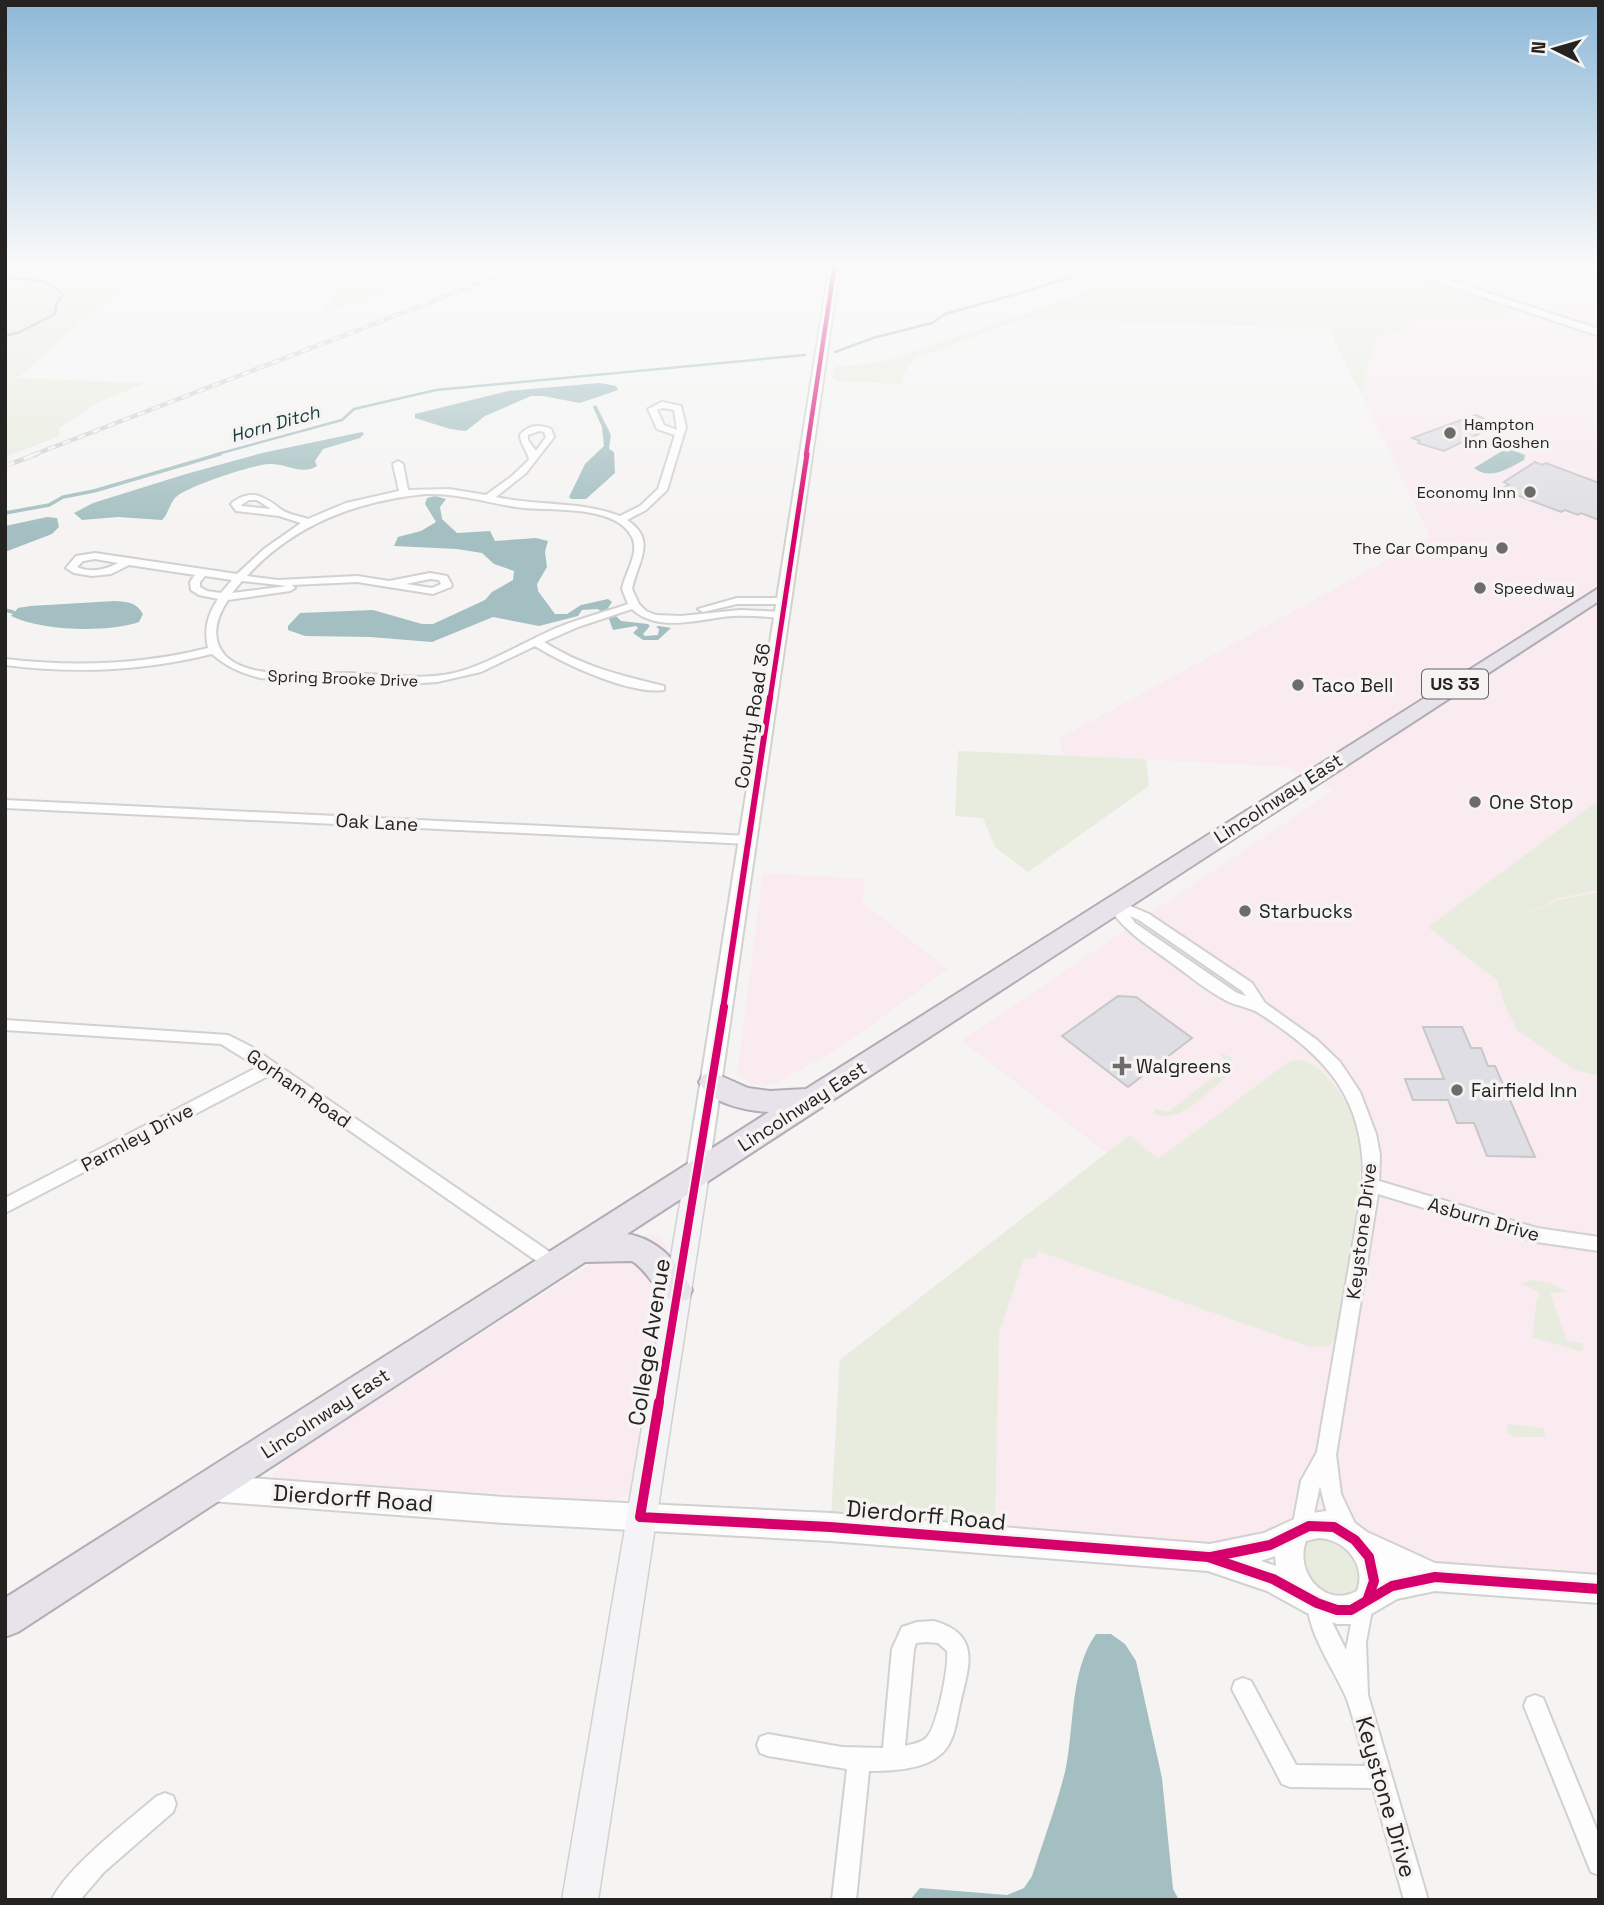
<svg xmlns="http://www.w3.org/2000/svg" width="1604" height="1905" font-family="'Space Grotesk',sans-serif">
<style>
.commercial{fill:#f9ebf0}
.green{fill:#e8ecde}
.water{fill:#a4bfc1}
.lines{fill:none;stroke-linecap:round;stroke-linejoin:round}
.stream-far1{stroke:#a4bfc1;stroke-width:2.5}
.stream{stroke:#a4bfc1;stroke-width:3.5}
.building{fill:#dfdee4;stroke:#c8c7c8;stroke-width:2}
.minor-casing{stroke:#d1d1d0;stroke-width:4}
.tertiary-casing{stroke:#d1d1d0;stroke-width:4}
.secondary-casing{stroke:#d1d1d0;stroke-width:3}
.trunk-casing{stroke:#b0adb5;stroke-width:4}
.minor{fill:#fefdfd;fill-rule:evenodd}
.tertiary{fill:#fefdfd;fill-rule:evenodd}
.secondary{fill:#f4f4f6;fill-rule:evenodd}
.trunk{fill:#e6e3ea;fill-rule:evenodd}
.rail-far1-casing{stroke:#d2d1d1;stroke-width:4.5}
.rail-casing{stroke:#d2d1d1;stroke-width:5}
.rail-far1{stroke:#f6f4f2;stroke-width:2.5;stroke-dasharray:8;stroke-linecap:butt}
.rail{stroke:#f6f4f2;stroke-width:3.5;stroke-dasharray:10;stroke-linecap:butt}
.cycleway-far4-casing{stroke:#f6f4f2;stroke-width:7}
.cycleway-far3-casing{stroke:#f6f4f2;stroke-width:9}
.cycleway-far2-casing{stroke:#f6f4f2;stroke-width:10}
.cycleway-far1-casing{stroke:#f6f4f2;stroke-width:12}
.cycleway-casing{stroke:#f6f4f2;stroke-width:15}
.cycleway-far4{stroke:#d6006c;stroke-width:4.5}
.cycleway-far3{stroke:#d6006c;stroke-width:5}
.cycleway-far2{stroke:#d6006c;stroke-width:6}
.cycleway-far1{stroke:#d6006c;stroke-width:8}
.cycleway{stroke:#d6006c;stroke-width:10}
.poi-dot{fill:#6d6c6b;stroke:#f6f4f2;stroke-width:2.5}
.labels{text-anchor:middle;stroke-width:7;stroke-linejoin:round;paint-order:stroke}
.far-poi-label{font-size:16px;fill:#242322;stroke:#f6f4f2;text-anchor:start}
.far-street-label{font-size:16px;fill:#242322;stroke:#f6f4f2}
.far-water-label{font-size:18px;font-style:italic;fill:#143b3e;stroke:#f6f4f2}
.shield{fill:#f6f4f2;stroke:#636260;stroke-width:2}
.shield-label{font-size:18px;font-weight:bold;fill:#242322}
.poi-label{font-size:19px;fill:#242322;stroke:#f6f4f2;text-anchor:start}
.street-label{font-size:19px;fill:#242322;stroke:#f6f4f2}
.near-street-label{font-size:23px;fill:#242322;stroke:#f6f4f2}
</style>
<rect width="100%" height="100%" fill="#f5f4f3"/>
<g class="commercial">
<path d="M1566 286 1599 296V1577L1441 1565 1359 1543 1208 1557 831 1517 839 1360 1106 1153 961 1040 1333 791 1286 767 1062 755 1060 738 1430 537 1362 396 1365 373 1380 334H1390L1427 318 1449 317 1489 322Z"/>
<path d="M763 873 864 879 863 903 948 969 843 1046 779 1082 766 1086 750 1083 741 1077 738 1068Z"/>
<path d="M652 1234 661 1237 668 1248 669 1265 634 1484 626 1496 609 1502 481 1492 473 1497 273 1485 272 1476 290 1455 628 1240Z"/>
</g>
<g class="green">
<path d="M5 263H63L83 274 123 286 17 378 145 383 93 405 58 429 60 436 5 457Z"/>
<path d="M365 263H456L319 316Z"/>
<path d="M1201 263H1387L1521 306 1489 322 1449 317 1427 318 1390 334H1380L1365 373 1362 396 1329 329 1024 318 915 359 904 372 902 384 835 381 832 377 836 366 870 364 889 360 1155 268 1192 267Z"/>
<path d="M958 751 1146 759 1149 786 1028 872 995 847 983 818 955 816Z"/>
<path d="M1599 800V890L1559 898 1503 924 1558 900 1599 892V1076L1575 1070 1517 1030 1504 1003 1497 980 1428 927Z"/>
<path d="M1223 1054 1231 1057 1234 1066 1230 1073C1212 1088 1179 1126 1155 1114L1154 1109 1168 1112 1229 1065 1221 1055Z"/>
<path d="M1296 1060C1312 1061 1321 1069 1331 1081 1372 1131 1361 1188 1351 1245 1345 1277 1340 1309 1334 1340L1329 1346 1310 1347 1038 1251 1035 1258 1024 1259 999 1333 995 1530 831 1517 840 1360 1130 1135 1158 1159 1290 1061Z"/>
<path d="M1532 1280 1550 1283 1567 1292 1550 1293 1567 1341 1582 1343 1584 1350 1579 1351 1532 1337 1537 1297H1540L1538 1291 1521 1284Z"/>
<path d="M1507 1424 1543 1428 1546 1437H1514L1508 1433Z"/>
<path d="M1323 1531 1362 1557 1358 1598 1313 1594 1296 1547 1302 1538Z"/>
</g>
<g class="water">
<path d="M600 383 616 386 618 390 580 403 543 396H531L485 416 466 431 450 429 415 418V414L508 391Z"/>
<path d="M596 405 611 435 609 449 614 452 615 473 586 499H571L569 497 585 464 604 446 602 427 593 407Z"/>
<path d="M362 432 364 434 360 438 323 449 315 461 317 466C302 476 286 463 269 464 252 465 188 486 176 497 169 504 169 513 162 520L118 517 82 520 74 513 93 503 186 474 262 453Z"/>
<path d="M1507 448 1525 455 1524 460C1509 468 1490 481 1474 468Z"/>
<path d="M435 496 446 499 440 507 442 519 457 533 490 531 495 541 536 538 548 541 545 552 547 567 537 584 538 591 555 614H567L581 605 608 599 612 602 608 608 621 621 648 624 650 626 643 634 645 636 658 635 659 629 656 627 659 626 671 628 658 640H643L633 633 638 628 636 626 613 630 609 619 598 609 582 610 578 616 539 626 493 617 432 642 370 637 305 636 288 630V626L300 613 373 610 422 624H433L485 600 492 592 513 580 514 571 494 564 482 553 457 549 394 546 398 537 421 531 436 522 425 504 427 498Z"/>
<path d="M47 517 57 518 59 527 52 534 5 552V526Z"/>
<path d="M115 601C128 602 136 602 143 614L139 622C107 633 42 631 11 616L18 608 30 606Z"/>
<path d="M1096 1634H1111L1125 1644 1136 1661 1162 1778 1173 1889 1179 1900H910L920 1888 1007 1895 1024 1888 1032 1876C1043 1842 1056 1807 1065 1772 1075 1727 1069 1672 1096 1634Z"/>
</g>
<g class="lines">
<g class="stream-far1">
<path d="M5 336 20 332 55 314 57 302 64 294 44 281 10 278 16 270 34 266 35 263"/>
<path d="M835 352 873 338 932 323 945 314 1034 289 1111 263"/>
<path d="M214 455 342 420 354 409 436 390 805 355"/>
</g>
<g class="stream">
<path d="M5 513 49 505 63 497 94 491 220 454"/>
<path d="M5 610 13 612"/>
</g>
</g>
<g class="building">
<path d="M1475 415 1496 423 1493 425 1495 426 1444 451 1418 443 1420 441 1412 438Z"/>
<path d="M1535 462 1542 465 1546 463 1599 483V520L1581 513 1578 515 1565 510 1561 512 1501 489 1509 485 1504 482Z"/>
<path d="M1118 996 1136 997 1192 1038 1128 1087 1062 1036Z"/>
<path d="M1423 1027H1462L1471 1048H1481L1488 1066H1495L1535 1157 1487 1156 1474 1123H1457L1448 1100H1413L1405 1079H1444Z"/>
</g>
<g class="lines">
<defs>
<g id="minor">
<path d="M662 402 681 406 686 427 667 490 646 510 627 520C658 540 637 563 632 589L639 604 646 611 656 615 681 616 740 610 783 612 788 615 783 618C767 617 750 615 733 616 701 618 659 634 632 609L578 627 544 642C584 667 619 675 664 686V690C630 695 564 664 535 646L481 672 437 682 408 684 350 679 296 681 260 678C241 673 227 667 212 654 143 671 76 674 5 665V659C74 667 141 665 208 648 204 629 207 616 218 599L199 595 191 590 190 582 195 575 129 565 111 574 92 576 74 573 66 568 76 556 95 553 237 574 264 549 301 523 279 516 236 511 231 504 233 502C252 488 265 497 282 510 289 515 300 516 308 519L346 503 399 491 393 464 398 461 403 464 408 490 449 489 486 495 512 476 529 460C528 451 520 444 520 435 528 425 539 424 551 429L554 437 526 473 496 497C537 506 580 501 620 516L640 506 658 489 675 435 657 429 648 409ZM663 408 674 410 677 430 664 425 657 410ZM539 431 544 432 546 437 536 451 528 440V435ZM425 494C457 493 485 502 516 507 548 512 615 503 632 537 640 553 625 573 622 589L628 604C603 613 577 619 552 630 520 644 489 664 454 673 419 681 384 674 348 673 314 672 227 685 217 640 214 625 220 612 228 600L290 591 295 588 292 585 357 582 433 594 451 587 452 585 447 576 430 573 389 581 357 576 278 580 247 576C294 524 357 501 425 494ZM249 500H257L271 509 242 506 241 505ZM95 559 118 563C105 570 91 573 77 567L83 561ZM205 576 232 580 221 593 207 591 200 587V582ZM430 579 439 580 441 584 432 588 406 584ZM242 581 287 586 232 593Z"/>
<path d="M737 598H785L790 601 785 604H737L703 612 698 609Z"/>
<path d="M5 800 749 836 755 840 749 844 5 808Z"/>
<path d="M1114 899 1149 914 1252 983 1265 1003 1317 1040 1340 1062 1360 1092 1376 1134 1380 1155 1379 1181 1537 1228 1599 1237V1251L1537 1242 1378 1194 1336 1455 1341 1494 1358 1530 1355 1537 1348 1540C1330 1533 1324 1503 1320 1486L1309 1536 1302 1539 1295 1536 1292 1529 1301 1481 1317 1452 1363 1185C1366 1099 1327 1056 1257 1012 1248 1007 1237 1006 1227 1001 1205 990 1185 972 1165 958 1141 941 1123 929 1106 904L1108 901ZM1130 916 1139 920 1242 991 1246 996 1237 993 1135 923Z"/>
<path d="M5 1020 228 1035 250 1046 560 1259 563 1264 560 1269 554 1271 548 1269 270 1075 5 1213V1198L258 1067 221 1044 5 1030Z"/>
<path d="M1317 1593 1324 1596 1333 1624 1346 1650 1356 1598 1363 1595 1370 1598 1373 1605 1366 1642 1368 1695 1428 1900H1404L1373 1788 1290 1787 1282 1784 1232 1689 1235 1681 1243 1678 1251 1681 1296 1765 1366 1766C1360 1745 1355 1723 1348 1702 1339 1676 1299 1622 1310 1596Z"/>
<path d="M934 1621C983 1635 968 1668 960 1704 956 1721 955 1742 941 1754 924 1770 891 1771 869 1771L856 1900H832L847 1769 768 1756 760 1753 757 1745 760 1737 768 1734 842 1747 883 1748 892 1649 902 1627 917 1622ZM926 1642 938 1643 947 1651C949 1666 937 1729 926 1738 921 1743 912 1744 905 1746L914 1649 916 1643Z"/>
<path d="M1535 1695 1543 1698 1599 1835V1875L1591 1872 1524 1706 1527 1698Z"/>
<path d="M165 1793 173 1796 176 1804 173 1812 104 1872 80 1900H52C66 1868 129 1820 157 1796Z"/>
</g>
<g id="tertiary">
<path d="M830 263H840L708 1174 705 1180 697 1183 689 1180 686 1174Z"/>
<path d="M1382 263H1396L1599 329V336Z"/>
<path d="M211 1475 504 1497 830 1513 1210 1544 1264 1533 1305 1514 1326 1511 1351 1520 1367 1532 1435 1563 1599 1575V1603L1435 1591 1397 1599 1361 1620 1351 1624H1337L1307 1613 1267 1591 1208 1571 830 1541 504 1523 211 1501 202 1497 198 1488 202 1479ZM1318 1538C1345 1539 1367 1564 1357 1591 1325 1609 1294 1572 1306 1541ZM1275 1556 1276 1566 1261 1561Z"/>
</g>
<path id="secondary" d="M697 1164 706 1167 709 1174 598 1900H562L685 1174 688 1167Z"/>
<path id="trunk" d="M1599 588V601L627 1234C658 1239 679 1263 692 1290L688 1299C660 1310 654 1274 632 1261L585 1262 18 1632 5 1637V1598L769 1112C747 1111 710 1104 699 1082L703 1075 712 1072 748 1088 770 1091 806 1089Z"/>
</defs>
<use href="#minor" class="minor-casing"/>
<use href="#tertiary" class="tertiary-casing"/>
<use href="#secondary" class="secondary-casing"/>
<use href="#trunk" class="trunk-casing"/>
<use href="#minor" class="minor"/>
<use href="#tertiary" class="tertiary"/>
<use href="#secondary" class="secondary"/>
<use href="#trunk" class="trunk"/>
<defs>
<path id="rail-far1" d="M33 455 532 263"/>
<path id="rail" d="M5 466 37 454"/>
</defs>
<use href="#rail-far1" class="rail-far1-casing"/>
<use href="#rail" class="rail-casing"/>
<use href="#rail-far1" class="rail-far1"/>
<use href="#rail" class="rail"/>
<defs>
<path id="cycleway-far4" d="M806 455 835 263"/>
<path id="cycleway-far3" d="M770 699 807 454"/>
<path id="cycleway-far2" d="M723 1009 770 697"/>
<path id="cycleway-far1" d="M659 1404 724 1007"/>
<g id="cycleway">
<path d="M659 1402 640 1517 830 1527 1208 1557 1273 1579 1317 1603 1337 1610H1351L1392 1586 1435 1577 1599 1589"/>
<path d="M1211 1557 1270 1545 1309 1526 1334 1527 1355 1540 1369 1557 1374 1581 1368 1598"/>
</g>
</defs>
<use href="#cycleway-far4" class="cycleway-far4-casing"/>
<use href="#cycleway-far3" class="cycleway-far3-casing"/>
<use href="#cycleway-far2" class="cycleway-far2-casing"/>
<use href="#cycleway-far1" class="cycleway-far1-casing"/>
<use href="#cycleway" class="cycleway-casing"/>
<use href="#cycleway-far4" class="cycleway-far4"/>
<use href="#cycleway-far3" class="cycleway-far3"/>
<use href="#cycleway-far2" class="cycleway-far2"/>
<use href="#cycleway-far1" class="cycleway-far1"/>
<use href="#cycleway" class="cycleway"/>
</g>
<linearGradient id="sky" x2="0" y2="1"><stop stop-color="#8db8d8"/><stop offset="0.5" stop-color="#fafafa"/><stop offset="1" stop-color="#fafafa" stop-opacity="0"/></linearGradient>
<rect width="1604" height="530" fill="url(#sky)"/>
<g class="poi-dot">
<circle cx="1450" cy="433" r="7"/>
<circle cx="1530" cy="492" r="7"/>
<circle cx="1502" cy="548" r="7"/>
<circle cx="1480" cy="588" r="7"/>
<circle cx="1298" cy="685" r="7"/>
<circle cx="1475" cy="802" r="7"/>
<circle cx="1245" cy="911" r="7"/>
<path d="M1118.5 1055.5h7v7h7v7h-7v7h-7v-7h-7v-7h7z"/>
<circle cx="1457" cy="1090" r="7"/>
</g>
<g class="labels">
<g class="far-poi-label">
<text x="1464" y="430">Hampton<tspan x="1464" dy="18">Inn Goshen</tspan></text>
<text x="1516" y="498" text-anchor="end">Economy Inn</text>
<text x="1488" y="554" text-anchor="end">The Car Company</text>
<text x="1494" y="594">Speedway</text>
</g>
<g class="far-street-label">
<text transform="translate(343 678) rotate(2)" y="6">Spring Brooke Drive</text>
</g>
<g class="far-water-label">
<text transform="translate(275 424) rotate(-16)" y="6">Horn Ditch</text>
</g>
<rect class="shield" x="1422" y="669.5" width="66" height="29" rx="5"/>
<g class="shield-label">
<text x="1455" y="690">US 33</text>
</g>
<g class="poi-label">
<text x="1312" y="692">Taco Bell</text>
<text x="1489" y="809">One Stop</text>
<text x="1259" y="918">Starbucks</text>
<text x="1136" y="1073">Walgreens</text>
<text x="1471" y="1097">Fairfield Inn</text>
</g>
<g class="street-label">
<text transform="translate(752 716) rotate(-81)" y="7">County Road 36</text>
<text transform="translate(1278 798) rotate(-33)" y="7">Lincolnway East</text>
<text transform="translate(377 822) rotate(3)" y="7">Oak Lane</text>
<text transform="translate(299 1088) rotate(35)" y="7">Gorham Road</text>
<text transform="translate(802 1106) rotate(-33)" y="7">Lincolnway East</text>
<text transform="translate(137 1137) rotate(-28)" y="7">Parmley Drive</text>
<text transform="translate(1484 1219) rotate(16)" y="7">Asburn Drive</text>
<text transform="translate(1361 1231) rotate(-83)" y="7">Keystone Drive</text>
<text transform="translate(325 1413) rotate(-33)" y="7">Lincolnway East</text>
</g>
<g class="near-street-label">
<text transform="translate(649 1342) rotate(-81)" y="8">College Avenue</text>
<text transform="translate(353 1498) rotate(4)" y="8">Dierdorff Road</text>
<text transform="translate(926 1515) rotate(5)" y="8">Dierdorff Road</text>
<text transform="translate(1386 1797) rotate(74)" y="8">Keystone Drive</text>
</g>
</g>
<rect width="1604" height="1905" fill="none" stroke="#242322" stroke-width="14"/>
<g transform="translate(1555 49) rotate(275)" stroke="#f6f4f2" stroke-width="5" paint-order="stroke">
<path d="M0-5L12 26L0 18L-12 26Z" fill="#242322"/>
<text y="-10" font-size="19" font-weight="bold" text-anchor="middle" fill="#242322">N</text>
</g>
</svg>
